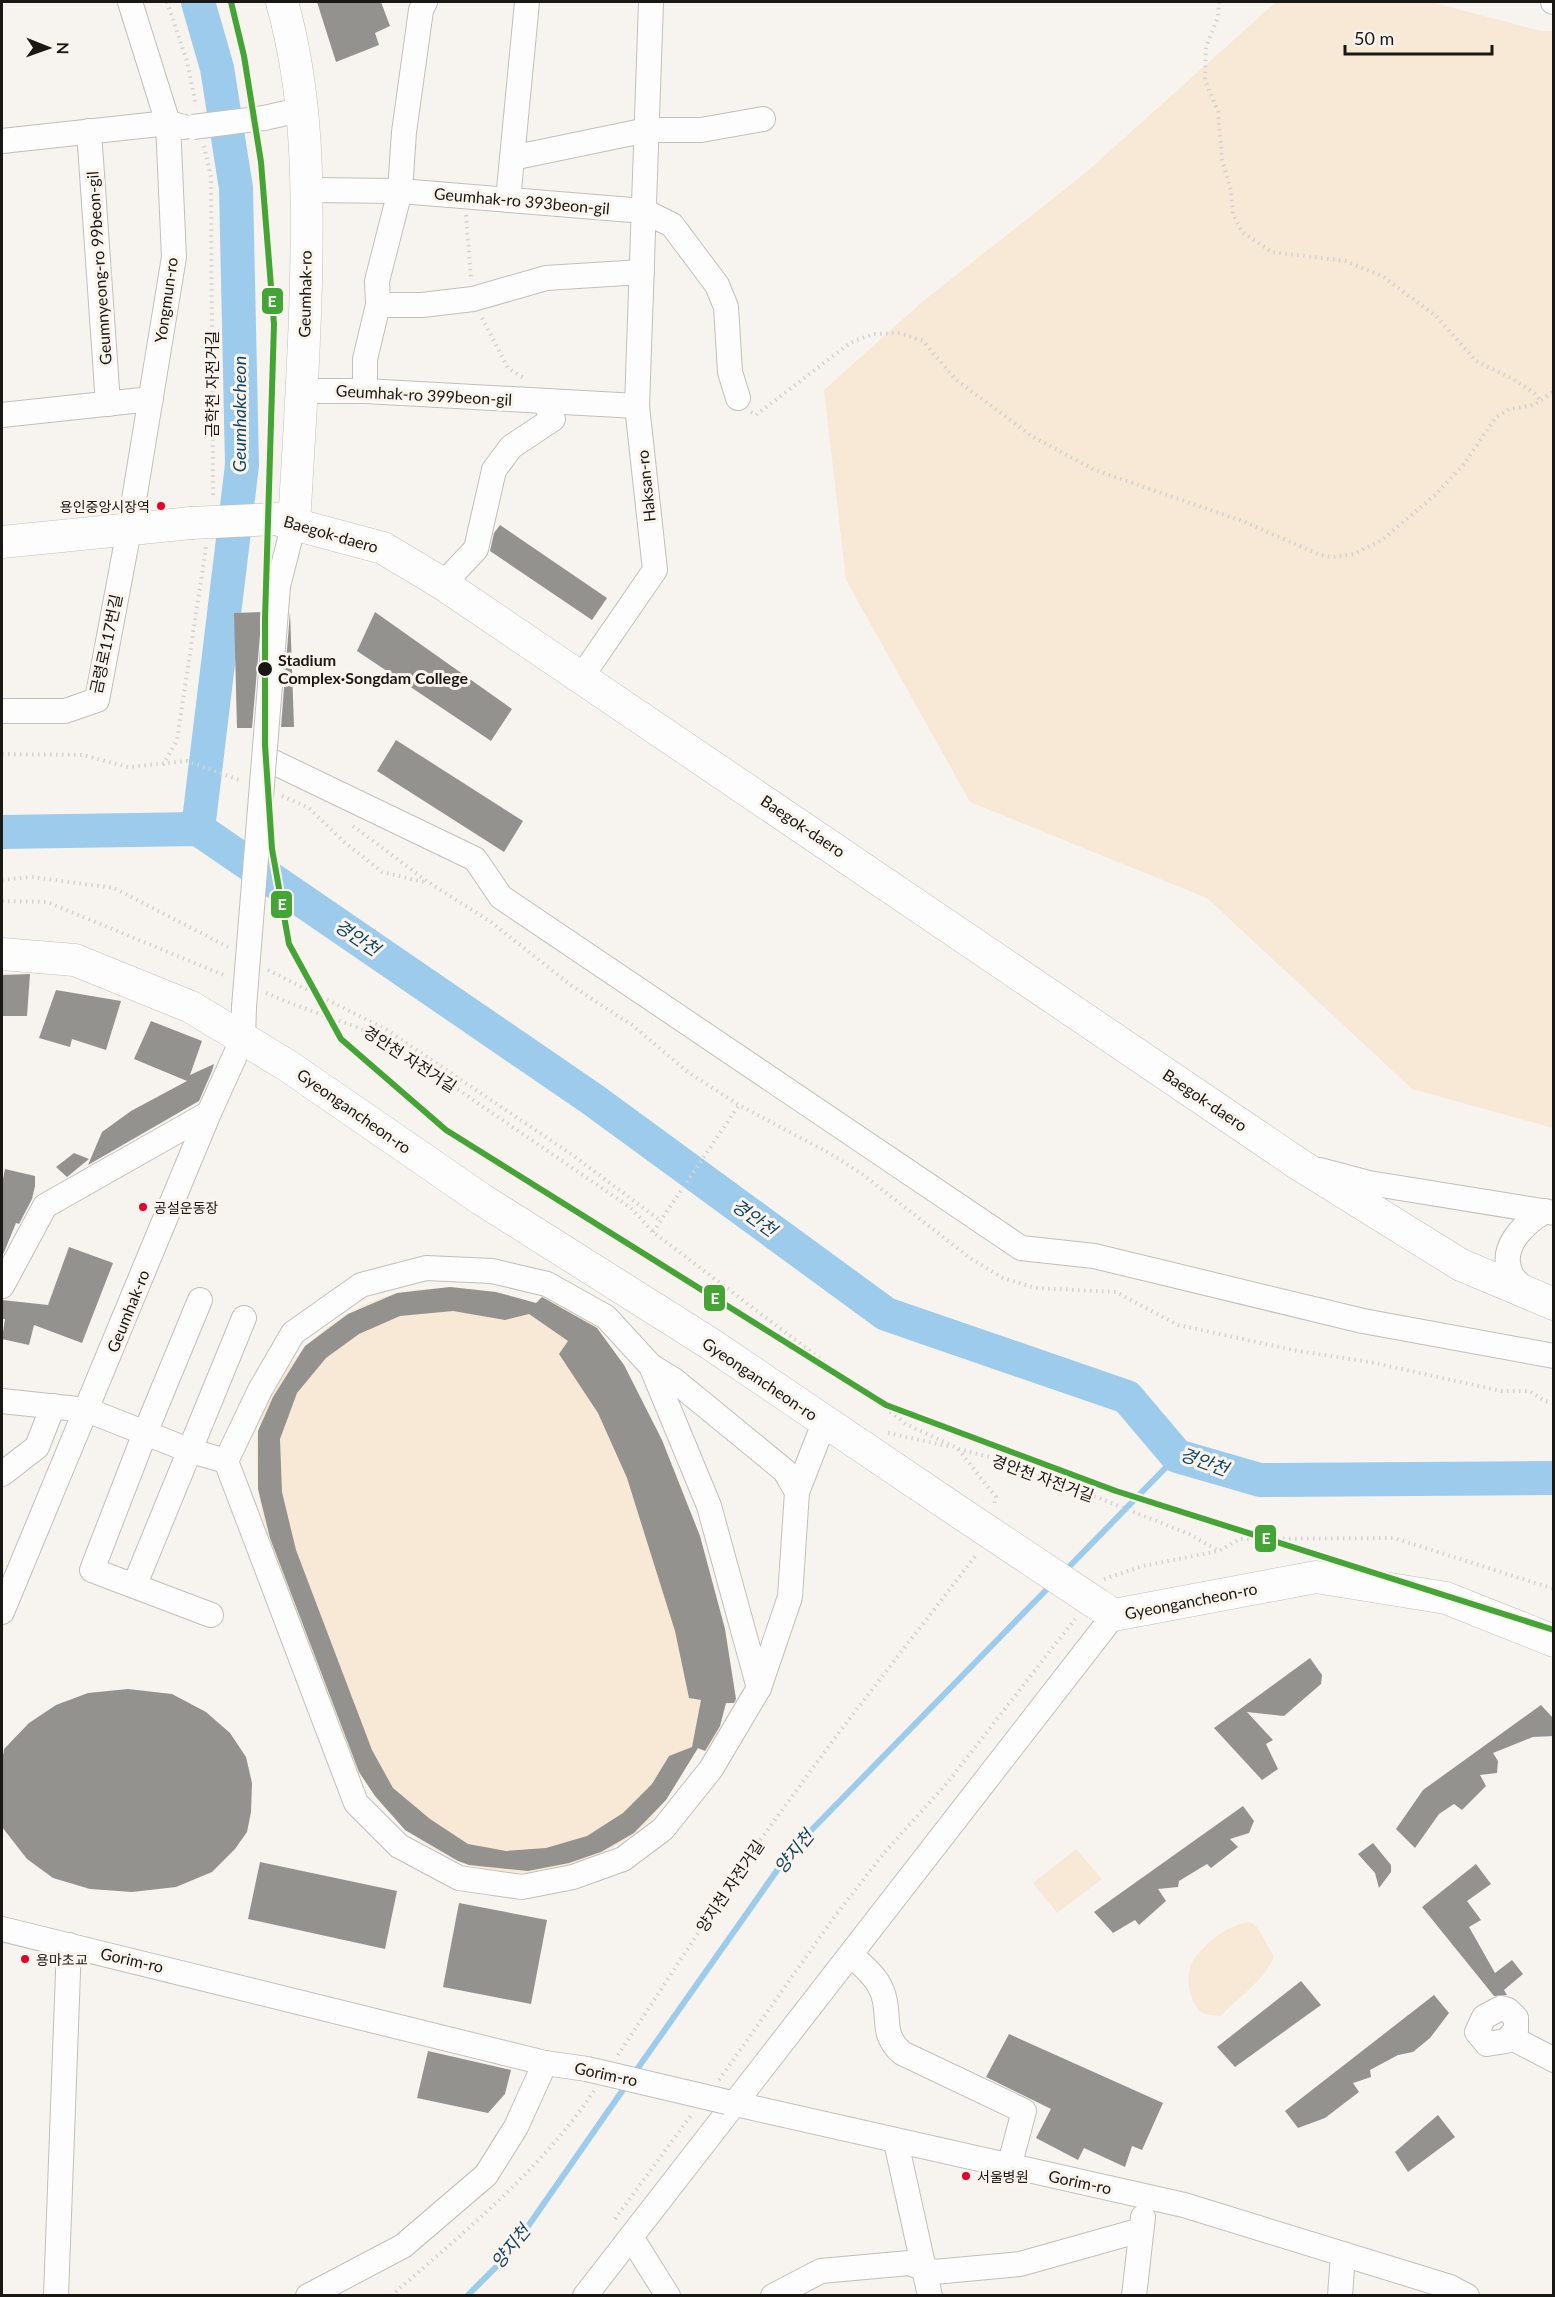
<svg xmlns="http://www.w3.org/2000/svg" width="1555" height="2297" font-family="Lato,'Noto Sans KR',sans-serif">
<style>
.green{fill:#f8e8d6}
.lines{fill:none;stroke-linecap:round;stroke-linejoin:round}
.stream{stroke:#9dcbec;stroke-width:6}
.river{stroke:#9dcbec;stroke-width:34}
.building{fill:#94928f;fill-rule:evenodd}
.minor-casing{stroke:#c1bfbc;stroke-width:26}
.major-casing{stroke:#c1bfbc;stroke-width:33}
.path{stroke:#d3d2d1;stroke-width:4;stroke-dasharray:1.5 4.5;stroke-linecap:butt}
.minor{stroke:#fefdfd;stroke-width:24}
.major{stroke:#fefdfd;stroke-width:32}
.minor-bridge-casing{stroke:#c1bfbc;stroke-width:26;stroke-linecap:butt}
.major-bridge-casing{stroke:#c1bfbc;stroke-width:33;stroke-linecap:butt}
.minor-bridge{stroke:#fefdfd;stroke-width:24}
.major-bridge{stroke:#fefdfd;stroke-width:32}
.rail-1-casing{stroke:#faf4ed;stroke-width:10}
.rail-1{stroke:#44a436;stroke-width:6}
.bus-dot{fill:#e4002b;stroke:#faf4ed;stroke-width:2}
.stop-dot{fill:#191815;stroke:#faf4ed;stroke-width:2}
.labels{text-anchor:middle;stroke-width:6;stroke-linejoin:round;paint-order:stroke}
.bus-label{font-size:14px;fill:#191815;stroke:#faf4ed;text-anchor:start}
.street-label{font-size:16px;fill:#191815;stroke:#faf4ed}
.stop-label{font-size:16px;font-weight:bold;fill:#191815;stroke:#faf4ed;text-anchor:start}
.water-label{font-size:18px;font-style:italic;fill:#0f4565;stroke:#faf4ed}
.line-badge{stroke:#faf4ed;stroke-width:2}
.badge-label{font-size:16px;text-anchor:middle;font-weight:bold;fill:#fff}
</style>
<rect width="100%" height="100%" fill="#f7f4f0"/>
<g class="green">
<path d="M1276 2H1431L1541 31H1553V1128L1412 1089 1207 898 970 802 846 580 824 390 922 302 1084 174Z"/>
<path d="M450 1287 496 1292 536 1303 546 1292 579 1317 587 1314 624 1365 662 1440 700 1536 725 1629 736 1702 726 1704 713 1753 697 1749C679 1779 661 1815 631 1836 543 1897 440 1881 375 1796 340 1751 326 1691 306 1638 289 1590 263 1539 258 1488 257 1471 255 1446 258 1430 273 1366 334 1308 398 1293 415 1289 433 1289 450 1287Z"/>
<path d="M1076 1849 1102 1879 1057 1913 1033 1883Z"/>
<path d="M1250 1922 1257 1927 1274 1957C1263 1982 1239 1996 1221 2016 1214 2015 1205 2016 1199 2010 1188 1999 1185 1973 1193 1961 1203 1944 1230 1923 1250 1922Z"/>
</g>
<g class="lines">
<g class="stream">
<path d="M1065 1571 1177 1456"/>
<path d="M633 2075 790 1852 1051 1585"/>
<path d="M467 2296 508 2255 627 2084"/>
</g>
<g class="river">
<path d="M198 829 242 465 236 188 217 68 198 2"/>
<path d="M2 832 198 829 592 1099 886 1314 1127 1397 1177 1456 1260 1480 1554 1478"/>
</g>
</g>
<g class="building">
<path d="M317 2H381L390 26 375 33 379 45 336 62Z"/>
<path d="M500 525 607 598 592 620 490 551 494 533Z"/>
<path d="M262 612 252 728H237L234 613Z"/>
<path d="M290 612 294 727H281Z"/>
<path d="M375 612 512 709 491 741 357 651Z"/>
<path d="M396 740 523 821 504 852 377 771Z"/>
<path d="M30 974 27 1016H2V975Z"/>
<path d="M56 990 121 1001 106 1050 72 1039 70 1047 39 1038Z"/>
<path d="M151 1021 202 1041 190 1075 214 1064 212 1071 199 1101 88 1165 102 1132 131 1111 187 1081 134 1059Z"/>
<path d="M74 1153 89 1159 67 1177 56 1167Z"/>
<path d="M5 1169 35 1176V1186L32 1199 19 1224 16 1223 2 1257V1184Z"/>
<path d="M69 1247 113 1263 82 1343 34 1325 29 1345 2 1339 5 1319H2V1300L48 1305Z"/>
<path d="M450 1287 496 1292 536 1303 542 1297 597 1328 624 1365 662 1440 700 1536 725 1629 736 1699 734 1703H726L720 1726 705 1751 698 1748 666 1800 634 1833 601 1852 569 1863 528 1871 469 1865 458 1861 405 1830 375 1796 359 1772 270 1538 258 1489V1431L273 1397 305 1346 348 1314 397 1293ZM453 1311 505 1320 529 1314 568 1341 559 1354 598 1413 627 1478 675 1631 689 1698 701 1700 692 1747 669 1756 652 1784 623 1813 587 1836 546 1848 506 1851 468 1844 430 1819 393 1788 372 1750 296 1550 282 1492 280 1439 297 1393 326 1358 359 1334 400 1316Z"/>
<path d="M1310 1658 1322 1675 1321 1684 1284 1716 1247 1712 1273 1740 1266 1744 1278 1769 1262 1780 1214 1728Z"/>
<path d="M128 1689 172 1694 206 1712 230 1733 246 1757 252 1783 251 1812 247 1832 235 1849 212 1872 176 1887 132 1892 90 1889 53 1878 27 1859 2 1827V1762L4 1749 29 1723 56 1705 88 1693Z"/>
<path d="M1541 1705 1554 1719V1736L1533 1737 1493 1753 1498 1761 1497 1773 1480 1775 1486 1786 1462 1810 1454 1804 1439 1814 1415 1848 1396 1829 1423 1790Z"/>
<path d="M1243 1806 1254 1821 1249 1833 1230 1839 1238 1847 1211 1868 1207 1864 1179 1881 1178 1887 1158 1889 1166 1901 1139 1925 1135 1920 1113 1933 1094 1912Z"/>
<path d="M1373 1843 1391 1865V1872L1379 1888 1375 1873 1358 1854Z"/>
<path d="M260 1862 397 1891 385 1949 248 1919Z"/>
<path d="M1476 1864 1491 1884 1467 1901 1481 1920 1469 1927 1495 1973 1512 1960 1523 1974 1504 1990 1507 1995 1494 1996 1422 1907Z"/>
<path d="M459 1903 547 1920 531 2004 443 1987Z"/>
<path d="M1301 1981 1321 2005 1235 2067 1217 2047Z"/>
<path d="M1434 1995 1449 2013 1430 2038 1413 2052 1398 2055 1370 2070 1371 2077 1353 2083 1359 2092 1325 2118 1298 2128 1285 2111Z"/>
<path d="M1009 2034 1163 2103 1142 2150 1132 2146 1125 2167 1084 2148 1078 2160 1036 2138 1051 2109 986 2077Z"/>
<path d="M428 2051 511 2070 505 2094 488 2113 417 2098Z"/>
<path d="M1438 2115 1455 2137 1408 2172 1395 2152Z"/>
</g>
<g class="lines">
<defs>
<g id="minor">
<path d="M1553 2H1554"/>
<path d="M264 118 304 109"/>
<path d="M89 131 108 404"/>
<path d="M2 141 168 123 184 127"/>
<path d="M512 158 647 130H701L763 119"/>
<path d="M308 190 400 191 644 211 672 225 717 285 726 307 730 372 738 398"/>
<path d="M508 200 527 2"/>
<path d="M378 305H422L473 299 546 278 642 272"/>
<path d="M303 391H365L637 406"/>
<path d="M365 391V359L378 305 377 281 400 191 404 132 421 10 425 2"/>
<path d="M2 415 151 399"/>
<path d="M443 584 476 549 494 470 511 447 553 419 544 401"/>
<path d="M278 586 294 523"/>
<path d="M582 676 655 570 637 406 651 2"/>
<path d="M2 711H65L97 700 129 530 174 257 168 123 130 2"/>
<path d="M265 758 475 859 501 897 1021 1248 1094 1256 1363 1321 1554 1356"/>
<path d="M1320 1170 1369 1183 1554 1213"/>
<path d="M2 1286 45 1206 209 1113"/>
<path d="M1529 1293C1524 1288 1516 1282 1512 1276 1497 1248 1524 1224 1545 1211"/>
<path d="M200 1300 145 1433 92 1570 211 1615"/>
<path d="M651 1366 709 1506 759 1688"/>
<path d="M2 1401 87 1410 191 1451 226 1461"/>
<path d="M2 1474 37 1447 53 1406"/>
<path d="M797 1492 790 1597 759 1688 711 1769 663 1829 623 1859 573 1877 522 1887 459 1878 399 1846 356 1803 226 1461 260 1390 293 1333 361 1285 426 1268 492 1271 547 1284 606 1317 651 1366 674 1380 785 1471 797 1492 824 1423"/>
<path d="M135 1584 244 1318"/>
<path d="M2 1612 209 1113 243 1038 244 1007"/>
<path d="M2 1929 545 2063 587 2069"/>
<path d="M851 1955C863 1966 876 1976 882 1991 892 2015 879 2033 902 2053L1024 2111 1009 2167"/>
<path d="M1501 2008 1508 2010 1516 2018V2030L1506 2041 1487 2044 1477 2032 1484 2017Z"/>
<path d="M1512 2038 1554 2060"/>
<path d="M727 2102 1184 2205 1450 2287 1467 2296"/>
<path d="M896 2142 930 2296"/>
<path d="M631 2237 668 2296"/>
<path d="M56 2296 69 1945"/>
<path d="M308 2296 403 2246 486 2175 516 2127 545 2063"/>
<path d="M585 2296 1114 1615"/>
<path d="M773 2296 821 2271 909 2263 934 2272 1020 2264 1141 2230"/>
<path d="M1134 2296 1143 2217"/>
<path d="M1340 2296 1343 2254"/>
</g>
<g id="major">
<path d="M282 2C308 95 308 186 306 282 304 363 299 443 294 523"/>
<path d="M275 519 383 548 443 584 1300 1165 1461 1265 1554 1304"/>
<path d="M2 542 191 523"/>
<path d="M2 954 75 960 191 1007 288 1066 481 1199 709 1343 962 1514"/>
<path d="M1097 1604 1114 1615 1316 1577 1446 1598 1554 1641"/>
</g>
</defs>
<use href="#minor" class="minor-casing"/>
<use href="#major" class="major-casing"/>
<g class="path">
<path d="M167 2 187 61 196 106"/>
<path d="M1219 2 1218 17 1206 47 1205 80 1218 112 1222 159 1231 191 1233 214 1242 232 1272 252 1345 261 1382 276 1436 316 1476 361 1513 379 1534 393 1540 400"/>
<path d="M204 146 211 177 213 498"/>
<path d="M466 215 471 279"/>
<path d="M482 318 508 368 525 379"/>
<path d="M751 412 756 415 850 343 873 334 900 333 923 341 955 379 1033 437 1095 470 1245 522 1320 555 1332 557 1354 554 1382 540 1434 496 1464 464 1496 417 1509 409 1534 405 1554 391"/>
<path d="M2 754 82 755 128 767 187 761 242 781"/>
<path d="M163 765 177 740 206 547"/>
<path d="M282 796 309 808 343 841 382 872 424 882"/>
<path d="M353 826 428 882 491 922 572 986 632 1025 688 1072 739 1105 831 1154 862 1174 970 1258 1003 1278 1036 1288 1116 1292 1178 1325 1298 1351 1370 1362 1501 1391H1529L1545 1401 1554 1403"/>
<path d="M2 880 31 877 114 888 228 947"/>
<path d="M2 901 47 902 226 976"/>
<path d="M268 970 387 1030 571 1154 661 1221"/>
<path d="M266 993C306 1011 348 1021 387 1041L631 1208 653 1232 906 1424 959 1449 1008 1462 1189 1534 1219 1551 1239 1539 1394 1538 1554 1589"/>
<path d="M653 1232 739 1105"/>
<path d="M888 1433 951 1447"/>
<path d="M958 1449 996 1497 994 1505"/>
<path d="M1104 1579 1143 1566 1219 1551"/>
<path d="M618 2055 750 1854 837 1735 977 1554"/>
<path d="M719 2080 835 1916 884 1853 948 1782 1075 1619"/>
<path d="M615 2219 692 2114"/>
<path d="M391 2296C464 2232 540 2171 594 2091"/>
</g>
<use href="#minor" class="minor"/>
<use href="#major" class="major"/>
<defs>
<g id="minor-bridge">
<path d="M193 127 264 118"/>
<path d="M244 1007 278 586"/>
<path d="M587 2069 727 2102"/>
</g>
<g id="major-bridge">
<path d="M191 523 275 519"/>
<path d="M962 1514 1097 1604"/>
</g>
</defs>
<use href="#minor-bridge" class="minor-bridge-casing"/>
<use href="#major-bridge" class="major-bridge-casing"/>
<use href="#minor-bridge" class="minor-bridge"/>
<use href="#major-bridge" class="major-bridge"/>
<defs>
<path id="rail-1" d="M231 2 244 56 261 162 274 324 265 619V745L272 849 289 944 341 1039 446 1130 886 1405 1116 1491 1554 1630"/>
</defs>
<use href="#rail-1" class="rail-1-casing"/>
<use href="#rail-1" class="rail-1"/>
</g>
<g class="bus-dot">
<circle cx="161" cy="506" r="5"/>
<circle cx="143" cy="1207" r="5"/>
<circle cx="25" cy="1959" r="5"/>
<circle cx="966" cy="2176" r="5"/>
</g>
<circle class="stop-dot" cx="265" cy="669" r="8"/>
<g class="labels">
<g class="bus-label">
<text x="150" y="512" text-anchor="end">용인중앙시장역</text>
<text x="154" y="1213">공설운동장</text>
<text x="36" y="1965">용마초교</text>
<text x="977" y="2182">서울병원</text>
</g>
<g class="street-label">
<text transform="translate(522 201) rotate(5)" y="6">Geumhak-ro 393beon-gil</text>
<text transform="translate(99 268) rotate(-94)" y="6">Geumnyeong-ro 99beon-gil</text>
<text transform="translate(305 294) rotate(-89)" y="6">Geumhak-ro</text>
<text transform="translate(166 300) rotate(-82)" y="6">Yongmun-ro</text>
<text transform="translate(212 384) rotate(-90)" y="6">금학천 자전거길</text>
<text transform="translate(424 395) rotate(3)" y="6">Geumhak-ro 399beon-gil</text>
<text transform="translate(646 486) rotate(-96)" y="6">Haksan-ro</text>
<text transform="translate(331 534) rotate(16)" y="6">Baegok-daero</text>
<text transform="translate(106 644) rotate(-78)" y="6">금령로117번길</text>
<text transform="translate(803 826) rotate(34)" y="6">Baegok-daero</text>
<text transform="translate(410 1059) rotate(33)" y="6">경안천 자전거길</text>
<text transform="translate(1205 1100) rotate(34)" y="6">Baegok-daero</text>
<text transform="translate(354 1111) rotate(35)" y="6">Gyeongancheon-ro</text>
<text transform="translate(128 1311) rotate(-68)" y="6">Geumhak-ro</text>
<text transform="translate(760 1379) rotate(34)" y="6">Gyeongancheon-ro</text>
<text transform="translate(1043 1478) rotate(20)" y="6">경안천 자전거길</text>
<text transform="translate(1191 1601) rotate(-11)" y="6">Gyeongancheon-ro</text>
<text transform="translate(730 1886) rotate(-56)" y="6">양지천 자전거길</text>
<text transform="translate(132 1960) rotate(13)" y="6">Gorim-ro</text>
<text transform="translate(606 2074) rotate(12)" y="6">Gorim-ro</text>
<text transform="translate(1080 2182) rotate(12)" y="6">Gorim-ro</text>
</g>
<g class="stop-label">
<text x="278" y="666">Stadium<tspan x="278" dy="18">Complex·Songdam College</tspan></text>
</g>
<g class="water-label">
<text transform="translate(240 414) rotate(-90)" y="6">Geumhakcheon</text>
<text transform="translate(357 938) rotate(34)" y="6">경안천</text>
<text transform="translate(754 1218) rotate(36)" y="6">경안천</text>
<text transform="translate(1204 1462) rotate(20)" y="6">경안천</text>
<text transform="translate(794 1852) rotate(-50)" y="6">양지천</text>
<text transform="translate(511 2247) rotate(-51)" y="6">양지천</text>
</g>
</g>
<g class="line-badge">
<rect x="261" y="287" width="23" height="28" rx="6" fill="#44a436"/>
<rect x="270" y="890" width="23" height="29" rx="6" fill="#44a436"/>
<rect x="703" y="1284" width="23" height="28" rx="6" fill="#44a436"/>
<rect x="1254" y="1524" width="23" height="29" rx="6" fill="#44a436"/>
</g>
<g class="badge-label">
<text x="272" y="307">E</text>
<text x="282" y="910">E</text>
<text x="715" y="1304">E</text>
<text x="1266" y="1544">E</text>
</g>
<rect width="1555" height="2297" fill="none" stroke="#191815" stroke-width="6"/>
<g transform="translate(48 48) rotate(91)" stroke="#faf4ed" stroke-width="4.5" paint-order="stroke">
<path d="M0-4.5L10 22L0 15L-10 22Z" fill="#191815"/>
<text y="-9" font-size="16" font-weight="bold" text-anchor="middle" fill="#191815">N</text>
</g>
<path d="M1345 45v9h147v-9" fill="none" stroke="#191815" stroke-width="3"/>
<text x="1354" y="45" font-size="18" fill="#191815" stroke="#faf4ed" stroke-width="4.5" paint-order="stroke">50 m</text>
</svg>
